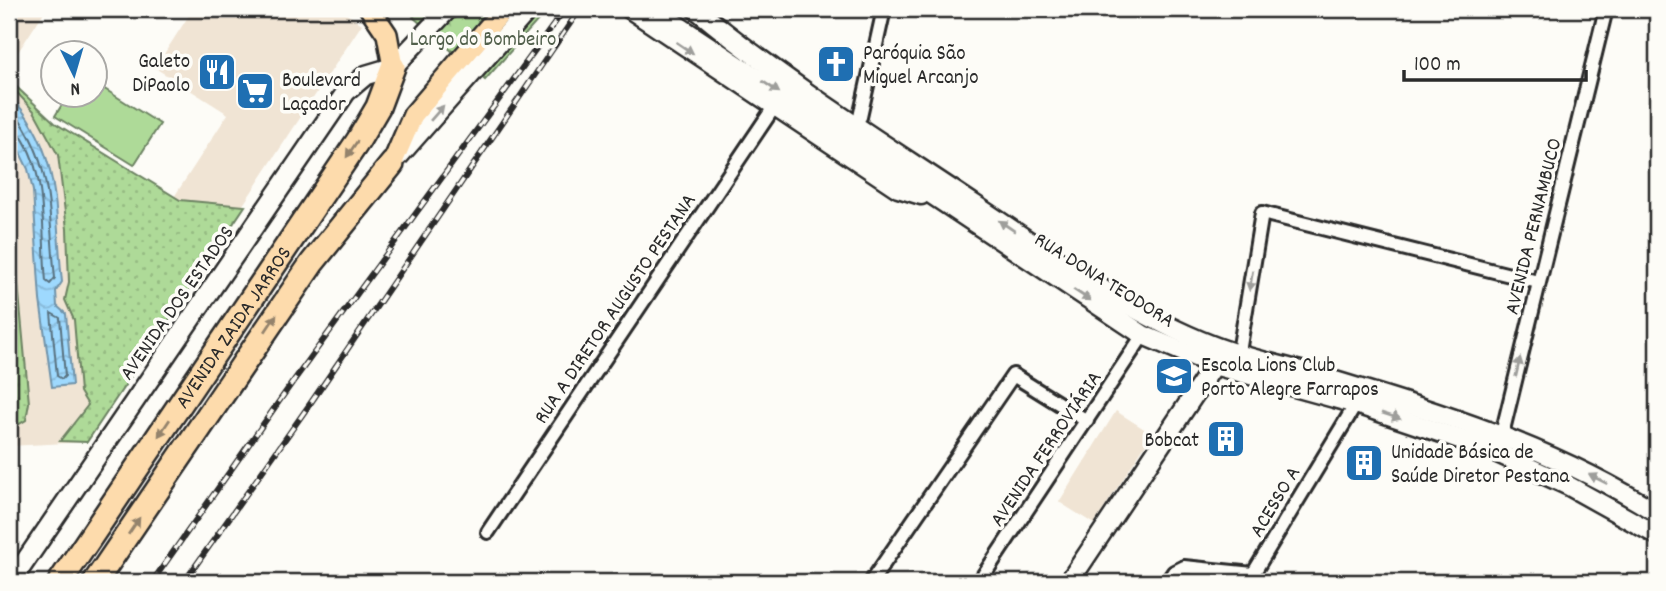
<svg xmlns="http://www.w3.org/2000/svg" width="1666" height="591" font-family="Dekko,sans-serif">
<style>
.built{fill:#f0e4d4}
.grass{fill:url(#grass-dots);stroke:#6c8262;stroke-width:2}
.park{fill:url(#park-crowns);stroke:#6c8262;stroke-width:2}
.pitch{fill:#aeda98;stroke:#6c8262;stroke-width:2}
.water{fill:url(#water-waves);stroke:#7093aa;stroke-width:2}
.lines{fill:none;stroke-linecap:round;stroke-linejoin:round}
.shore{stroke:#59717f;stroke-width:2}
.street-casing{stroke:#2b2b2b;stroke-width:18}
.secondary-casing{stroke:#2b2b2b;stroke-width:23}
.primary-casing{stroke:#2b2b2b;stroke-width:24}
.highway-casing{stroke:#2b2b2b;stroke-width:28}
.street{stroke:#fdfcf7;stroke-width:12}
.secondary{stroke:#fdfcf7;stroke-width:18}
.primary{stroke:#fddbac;stroke-width:19}
.highway{stroke:#fddbac;stroke-width:23}
.rail-casing{stroke:#2b2b2b;stroke-width:6}
.rail{stroke:#fdfcf7;stroke-width:3.5;stroke-dasharray:10;stroke-linecap:butt}
.oneway{fill:#9e9e9b}
.oneway2{fill:#94836c}
.labels{text-anchor:middle;stroke-width:7;stroke-linejoin:round;paint-order:stroke}
.park-label{font-size:21px;fill:#52604c;stroke:#fdfcf7}
.poi-label{font-size:21px;fill:#2b2b2b;stroke:#fdfcf7;text-anchor:start}
.street-label{font-size:21px;fill:#2b2b2b;stroke:#fdfcf7}
</style>
<defs>
<pattern id="grass-dots" width="8" height="8" patternUnits="userSpaceOnUse" patternTransform="scale(1.75)"><rect width="8" height="8" fill="#aeda98"/><path d="M2 2h.1M6 6h.1" fill="none" stroke="#96bb83" stroke-width="1.8" stroke-linecap="round"/></pattern>
<pattern id="park-crowns" width="20" height="18" patternUnits="userSpaceOnUse" patternTransform="scale(1.75)"><rect width="20" height="18" fill="#aeda98"/><path d="M2 6a3 3 0 1 1 6 0M12 15a3 3 0 1 1 6 0" fill="none" stroke="#96bb83"/></pattern>
<pattern id="water-waves" width="16" height="10" patternUnits="userSpaceOnUse" patternTransform="scale(1.75)"><rect width="16" height="10" fill="#9ed9fe"/><path d="M0 5q4-4 8 0t8 0" fill="none" stroke="#88bada"/></pattern>
</defs>
<rect width="100%" height="100%" fill="#fdfcf7"/>
<filter id="ink" filterUnits="userSpaceOnUse"><feTurbulence type="fractalNoise" baseFrequency=".0143" numOctaves="2"/><feDisplacementMap in="SourceGraphic" scale="14" xChannelSelector="R" yChannelSelector="G"/><feConvolveMatrix kernelMatrix="1 2 1 2 8 2 1 2 1" color-interpolation-filters="sRGB"/></filter>
<g filter="url(#ink)">
<g class="built">
<path d="M9 9H46L9 66Z"/>
<path d="M193 9H339L362 24 87 442 9 446V80L55 123 174 197 228 114 155 68Z"/>
<path d="M1116 411 1152 434 1094 524 1059 502Z"/>
</g>
<g class="grass">
<path d="M9 80 55 123 180 200 245 206 87 442 60 441 88 405 80 392 74 320 65 300 69 282 67 229 58 155 34 111 9 84Z"/>
<path d="M9 185 29 403 26 420 9 430Z"/>
</g>
<path class="park" d="M422 9H548L485 80 413 17Z"/>
<path class="pitch" d="M95 83 160 124 134 165 55 116 68 95 94 94Z"/>
<path class="water" d="M9 95C61 147 55 214 62 282L56 291 57 306 66 314 72 385 52 387 40 300 33 191 28 169 9 130Z"/>
<g class="lines">
<g class="shore">
<path d="M9 105C54 160 48 211 55 278L50 284 46 281C41 232 49 170 16 129L9 127"/>
<path d="M51 313 60 318 65 376 62 379 57 376Z"/>
</g>
<defs>
<g id="street">
<path d="M860 117 884 9"/>
<path d="M1241 361 1239 352 1262 213 1538 282"/>
<path d="M1495 441 1502 434 1606 9"/>
<path d="M488 532 774 107"/>
<path d="M871 582 1013 375 1087 421"/>
<path d="M979 582 1143 335"/>
<path d="M1167 582 1174 572 1184 567 1253 574 1356 404"/>
</g>
<g id="secondary">
<path d="M630 9 898 188 921 195"/>
<path d="M653 9 1143 335 1214 365 1356 404 1489 449 1567 485 1657 535"/>
<path d="M696 9C784 82 881 142 975 205 1051 255 1126 312 1211 345 1246 359 1286 366 1322 377 1438 412 1554 447 1657 513"/>
<path d="M399 156 529 9"/>
<path d="M11 582 346 92 366 75 393 67 448 9"/>
<path d="M1069 582 1214 365 1215 356"/>
</g>
<g id="primary">
<path d="M370 9 387 34 393 67"/>
<path d="M392 164 413 115 504 9"/>
</g>
<g id="highway">
<path id="s1" d="M60 582 358 141 378 107 393 67"/>
<path d="M95 582 312 263 392 164"/>
</g>
</defs>
<use href="#street" class="street-casing"/>
<use href="#secondary" class="secondary-casing"/>
<use href="#primary" class="primary-casing"/>
<use href="#highway" class="highway-casing"/>
<use href="#street" class="street"/>
<use href="#secondary" class="secondary"/>
<use href="#primary" class="primary"/>
<use href="#highway" class="highway"/>
<defs>
<g id="rail">
<path d="M152 582 292 383 565 9"/>
<path d="M184 582 312 401 580 9"/>
</g>
</defs>
<use href="#rail" class="rail-casing"/>
<use href="#rail" class="rail"/>
</g>
<defs><path id="oneway-solid" d="M-6-.8H1V-3.2L6.5 0L1 3.2V.8H-6Z" transform="scale(1.75)"/></defs>
<g class="oneway">
<use href="#oneway-solid" transform="translate(685 48) rotate(34)"/>
<use href="#oneway-solid" transform="translate(771 87) rotate(34)"/>
<use href="#oneway-solid" transform="translate(437 113) rotate(-49)"/>
<use href="#oneway-solid" transform="translate(1007 226) rotate(-146)"/>
<use href="#oneway-solid" transform="translate(1251 281) rotate(99)"/>
<use href="#oneway-solid" transform="translate(1082 295) rotate(33)"/>
<use href="#oneway-solid" transform="translate(1518 367) rotate(-77)"/>
<use href="#oneway-solid" transform="translate(1391 416) rotate(18)"/>
<use href="#oneway-solid" transform="translate(1598 479) rotate(-153)"/>
</g>
<g class="oneway2">
<use href="#oneway-solid" transform="translate(352 149) rotate(124)"/>
<use href="#oneway-solid" transform="translate(271 323) rotate(-56)"/>
<use href="#oneway-solid" transform="translate(164 428) rotate(124)"/>
<use href="#oneway-solid" transform="translate(134 526) rotate(-56)"/>
</g>
</g>
<defs>
<symbol id="church-square" viewBox="-11 -11 22 22"><rect x="-9" y="-9" width="18" height="18" rx="4" fill="#1f6fb2" stroke="#fdfcf7"/><path d="M-1.2-6h2.4v3.5h3.3v2.4h-3.3V6h-2.4V-.1h-3.3v-2.4h3.3Z" fill="#fff"/></symbol>
<symbol id="restaurant-square" viewBox="-11 -11 22 22"><rect x="-9" y="-9" width="18" height="18" rx="4" fill="#1f6fb2" stroke="#fdfcf7"/><path d="M-5-6h1v4h1v-4h1v4h1v-4h1v5L-1.5 .5V6h-2V.5L-5-1ZM5-6V6H3V1.5H1.5Q1.5-4 5-6Z" fill="#fff"/></symbol>
<symbol id="supermarket-square" viewBox="-11 -11 22 22"><rect x="-9" y="-9" width="18" height="18" rx="4" fill="#1f6fb2" stroke="#fdfcf7"/><path d="M-6-5.5h2.5l.6 2H6L4.5 2H-2.5L-4.4-4H-6ZM-1.5 3.2a1.3 1.3 0 1 0 .1 0ZM3 3.2a1.3 1.3 0 1 0 .1 0Z" fill="#fff"/></symbol>
<symbol id="school-square" viewBox="-11 -11 22 22"><rect x="-9" y="-9" width="18" height="18" rx="4" fill="#1f6fb2" stroke="#fdfcf7"/><path d="M0-5L7-2L0 1L-7-2ZM-4 1L0 2.5L4 1V4Q0 6-4 4Z" fill="#fff"/></symbol>
<symbol id="building-square" viewBox="-11 -11 22 22"><rect x="-9" y="-9" width="18" height="18" rx="4" fill="#1f6fb2" stroke="#fdfcf7"/><path d="M-4-6H4V6H1V3H-1V6H-4ZM-2.5-4.3h1.7v1.8h-1.7ZM.8-4.3h1.7v1.8H.8ZM-2.5-1h1.7V.8h-1.7ZM.8-1h1.7V.8H.8Z" fill="#fff"/></symbol>
</defs>
<g fill-rule="evenodd">
<use href="#church-square" x="814" y="42" width="44" height="44"/>
<use href="#restaurant-square" x="195" y="50" width="44" height="44"/>
<use href="#supermarket-square" x="233" y="69" width="44" height="44"/>
<use href="#school-square" x="1152" y="354" width="44" height="44"/>
<use href="#building-square" x="1204" y="417" width="44" height="44"/>
<use href="#building-square" x="1342" y="441" width="44" height="44"/>
</g>
<g class="labels">
<g class="park-label">
<text x="483" y="45">Largo do Bombeiro</text>
</g>
<g class="poi-label">
<text x="863" y="59">Paróquia São<tspan x="863" dy="24">Miguel Arcanjo</tspan></text>
<text x="190" y="67" text-anchor="end">Galeto<tspan x="190" dy="24">DiPaolo</tspan></text>
<text x="282" y="86">Boulevard<tspan x="282" dy="24">Laçador</tspan></text>
<text x="1201" y="371">Escola Lions Club<tspan x="1201" dy="24">Porto Alegre Farrapos</tspan></text>
<text x="1199" y="446" text-anchor="end">Bobcat</text>
<text x="1391" y="458">Unidade Básica de<tspan x="1391" dy="24">Saúde Diretor Pestana</tspan></text>
</g>
<g class="street-label">
<text transform="translate(1532 226) rotate(-76)" y="7">AVENIDA PERNAMBUCO</text>
<text transform="translate(1105 279) rotate(32)" y="7">RUA DONA TEODORA</text>
<text transform="translate(176 302) rotate(-55)" y="7">AVENIDA DOS ESTADOS</text>
<text transform="translate(614 308) rotate(-56)" y="7">RUA A DIRETOR AUGUSTO PESTANA</text>
<text dy="7" stroke="none"><textPath href="#s1" startOffset="308">AVENIDA ZAIDA JARROS</textPath></text>
<text transform="translate(1045 448) rotate(-56)" y="7">AVENIDA FERROVIÁRIA</text>
<text transform="translate(1274 501) rotate(-59)" y="7">ACESSO A</text>
</g>
</g>
<rect width="1666" height="591" fill="none" stroke="#fdfcf7" stroke-width="35"/>
<rect x="18" y="18" width="1631" height="556" fill="none" stroke="#2b2b2b" stroke-width="2.5" filter="url(#ink)"/>
<g transform="translate(74 74) rotate(175)"><circle r="33" fill="#fdfcf7" stroke="#a9a8a5" stroke-width="2"/>
<path d="M0-5L12 26L0 18L-12 26Z" fill="#1f6fb2"/>
<text y="-10" font-size="19" font-weight="bold" text-anchor="middle" fill="#2b2b2b">N</text>
</g>
<path d="M1404 70v10h182v-10" fill="none" stroke="#2b2b2b" stroke-width="3.5"/>
<text x="1414" y="70" font-size="21" fill="#2b2b2b" stroke="#fdfcf7" stroke-width="5" paint-order="stroke">100 m</text>
</svg>
